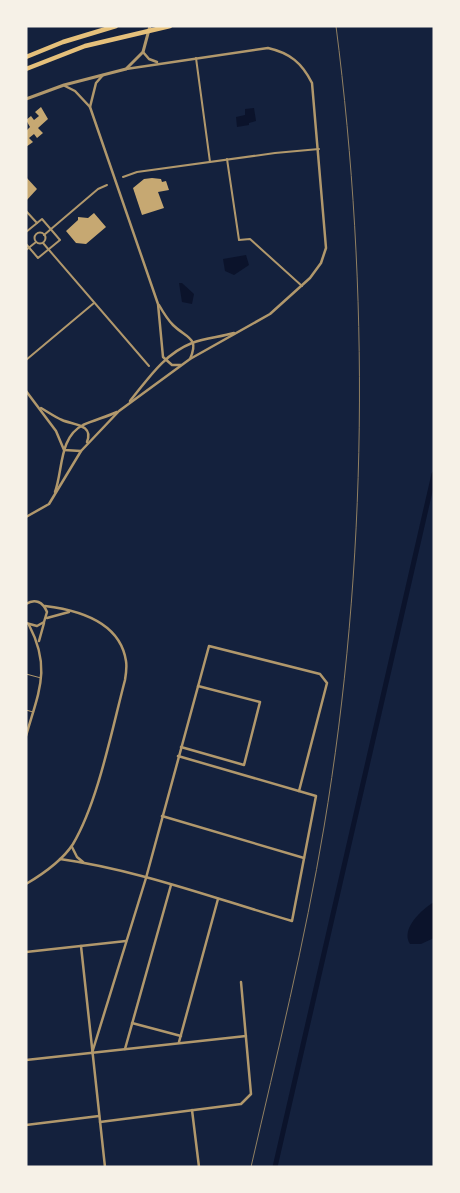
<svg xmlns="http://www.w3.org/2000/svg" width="460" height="1193" font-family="Karla,sans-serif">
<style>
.water{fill:#0b132b}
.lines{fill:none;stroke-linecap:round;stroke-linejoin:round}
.canal{stroke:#0b132b;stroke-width:5}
.building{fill:#c6a872}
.service{stroke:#b1986c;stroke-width:1}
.pedestrian{stroke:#b1986c;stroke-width:2}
.minor{stroke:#b1986c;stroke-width:2.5}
.tertiary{stroke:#b1986c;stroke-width:3}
.primary{stroke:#e5c07b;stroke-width:4.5}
.rail{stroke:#918062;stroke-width:1}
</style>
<rect width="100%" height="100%" fill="#14213d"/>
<g class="water">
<path d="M254 108 256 121 249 123V125L237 127 236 117 245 115V109Z"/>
<path d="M246 255 249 265 234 275 225 271 223 259Z"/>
<path d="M179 283H182L194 294 192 304 182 302Z"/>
<path d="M434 902V938L421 944H410C400 929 422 909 434 902Z"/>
</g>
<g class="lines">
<path class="canal" d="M275 1167 434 474"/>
</g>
<g class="building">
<path d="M41 107 48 119 38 128 43 133 37 138 34 134 29 138 33 142 26 147V131L30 127 26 120 31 116 34 120 39 116 35 112Z"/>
<path d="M26 177 37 189 26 201Z"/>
<path d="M152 178 161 179 162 182 166 181 169 190 158 192 164 208 142 215 133 188 144 179Z"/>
<path d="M94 213 106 227 86 244 76 243 66 231 78 220V217L88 218Z"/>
</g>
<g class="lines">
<g class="service">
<path d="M26 674 41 678"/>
<path d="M26 710 33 712"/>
</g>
<g class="pedestrian">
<path d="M196 58 210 162"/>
<path d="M227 159 239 240 250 239 302 286"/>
<path d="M123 177 137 172 275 153 319 149"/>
<path d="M26 211 37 223"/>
<path d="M26 232 42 219 60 240 38 258 26 244"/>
<circle cx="40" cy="238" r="5.5"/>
<path d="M44 235 98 189 107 185"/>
<path d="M43 243 149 366"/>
<path d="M26 250 36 242"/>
<path d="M26 360 94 303"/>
</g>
<g class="minor">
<path d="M143 52 149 59 157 62"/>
<path d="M65 86 75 91 90 107 158 304 163 357 172 365H181"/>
<path d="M90 107 96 83 103 75"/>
<path d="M159 305C163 312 167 319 173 325 186 338 200 337 190 359"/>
<path d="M26 391 56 431 64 450 81 451"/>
<path d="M130 401C148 379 164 354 192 343 205 338 220 337 234 333"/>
<path d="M41 408C48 412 55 417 62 420 73 425 94 424 87 442"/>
<path d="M55 492C63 470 59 437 83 425 94 420 106 417 117 412"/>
<path d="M26 517 49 504 81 451 119 411 190 359 270 314 310 278 321 263 326 248 312 83C302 63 290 53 268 48L126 69"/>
<path d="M26 604C35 598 43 602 47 612L44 622 37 626 26 623"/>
<path d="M47 618 69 612"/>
<path d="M39 641 44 623"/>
<path d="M26 736C38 693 52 669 29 625"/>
<path d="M181 747 244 765 260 702 198 686"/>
<path d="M162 816 304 858"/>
<path d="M72 847 77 857 83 862"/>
<path d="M60 859C139 870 216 899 292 921L316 796 178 756"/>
<path d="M26 884C43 874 62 861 73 844 98 802 112 729 125 680 126 674 127 667 126 661 120 622 78 610 45 606"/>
<path d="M81 946 105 1167"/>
<path d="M26 952 126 941"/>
<path d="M132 1023 181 1036"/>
<path d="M179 1042 218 899"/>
<path d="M125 1049 171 885"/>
<path d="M92 1053 146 878 209 646 320 674 327 683 299 791"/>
<path d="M26 1060 246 1036"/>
<path d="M192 1110 199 1167"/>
<path d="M100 1122 241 1104 251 1094 241 982"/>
<path d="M26 1125 99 1116"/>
</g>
<path class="tertiary" d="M26 99 64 85 126 69 143 52 150 26"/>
<g class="primary">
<path d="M26 57 63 42 116 26"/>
<path d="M26 69 85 46 170 26"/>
</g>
<path class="rail" d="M251 1167C277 1054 305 941 324 827 368 564 370 291 336 26"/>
</g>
<rect width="460" height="1193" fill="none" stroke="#f6f1e7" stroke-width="55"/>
</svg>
